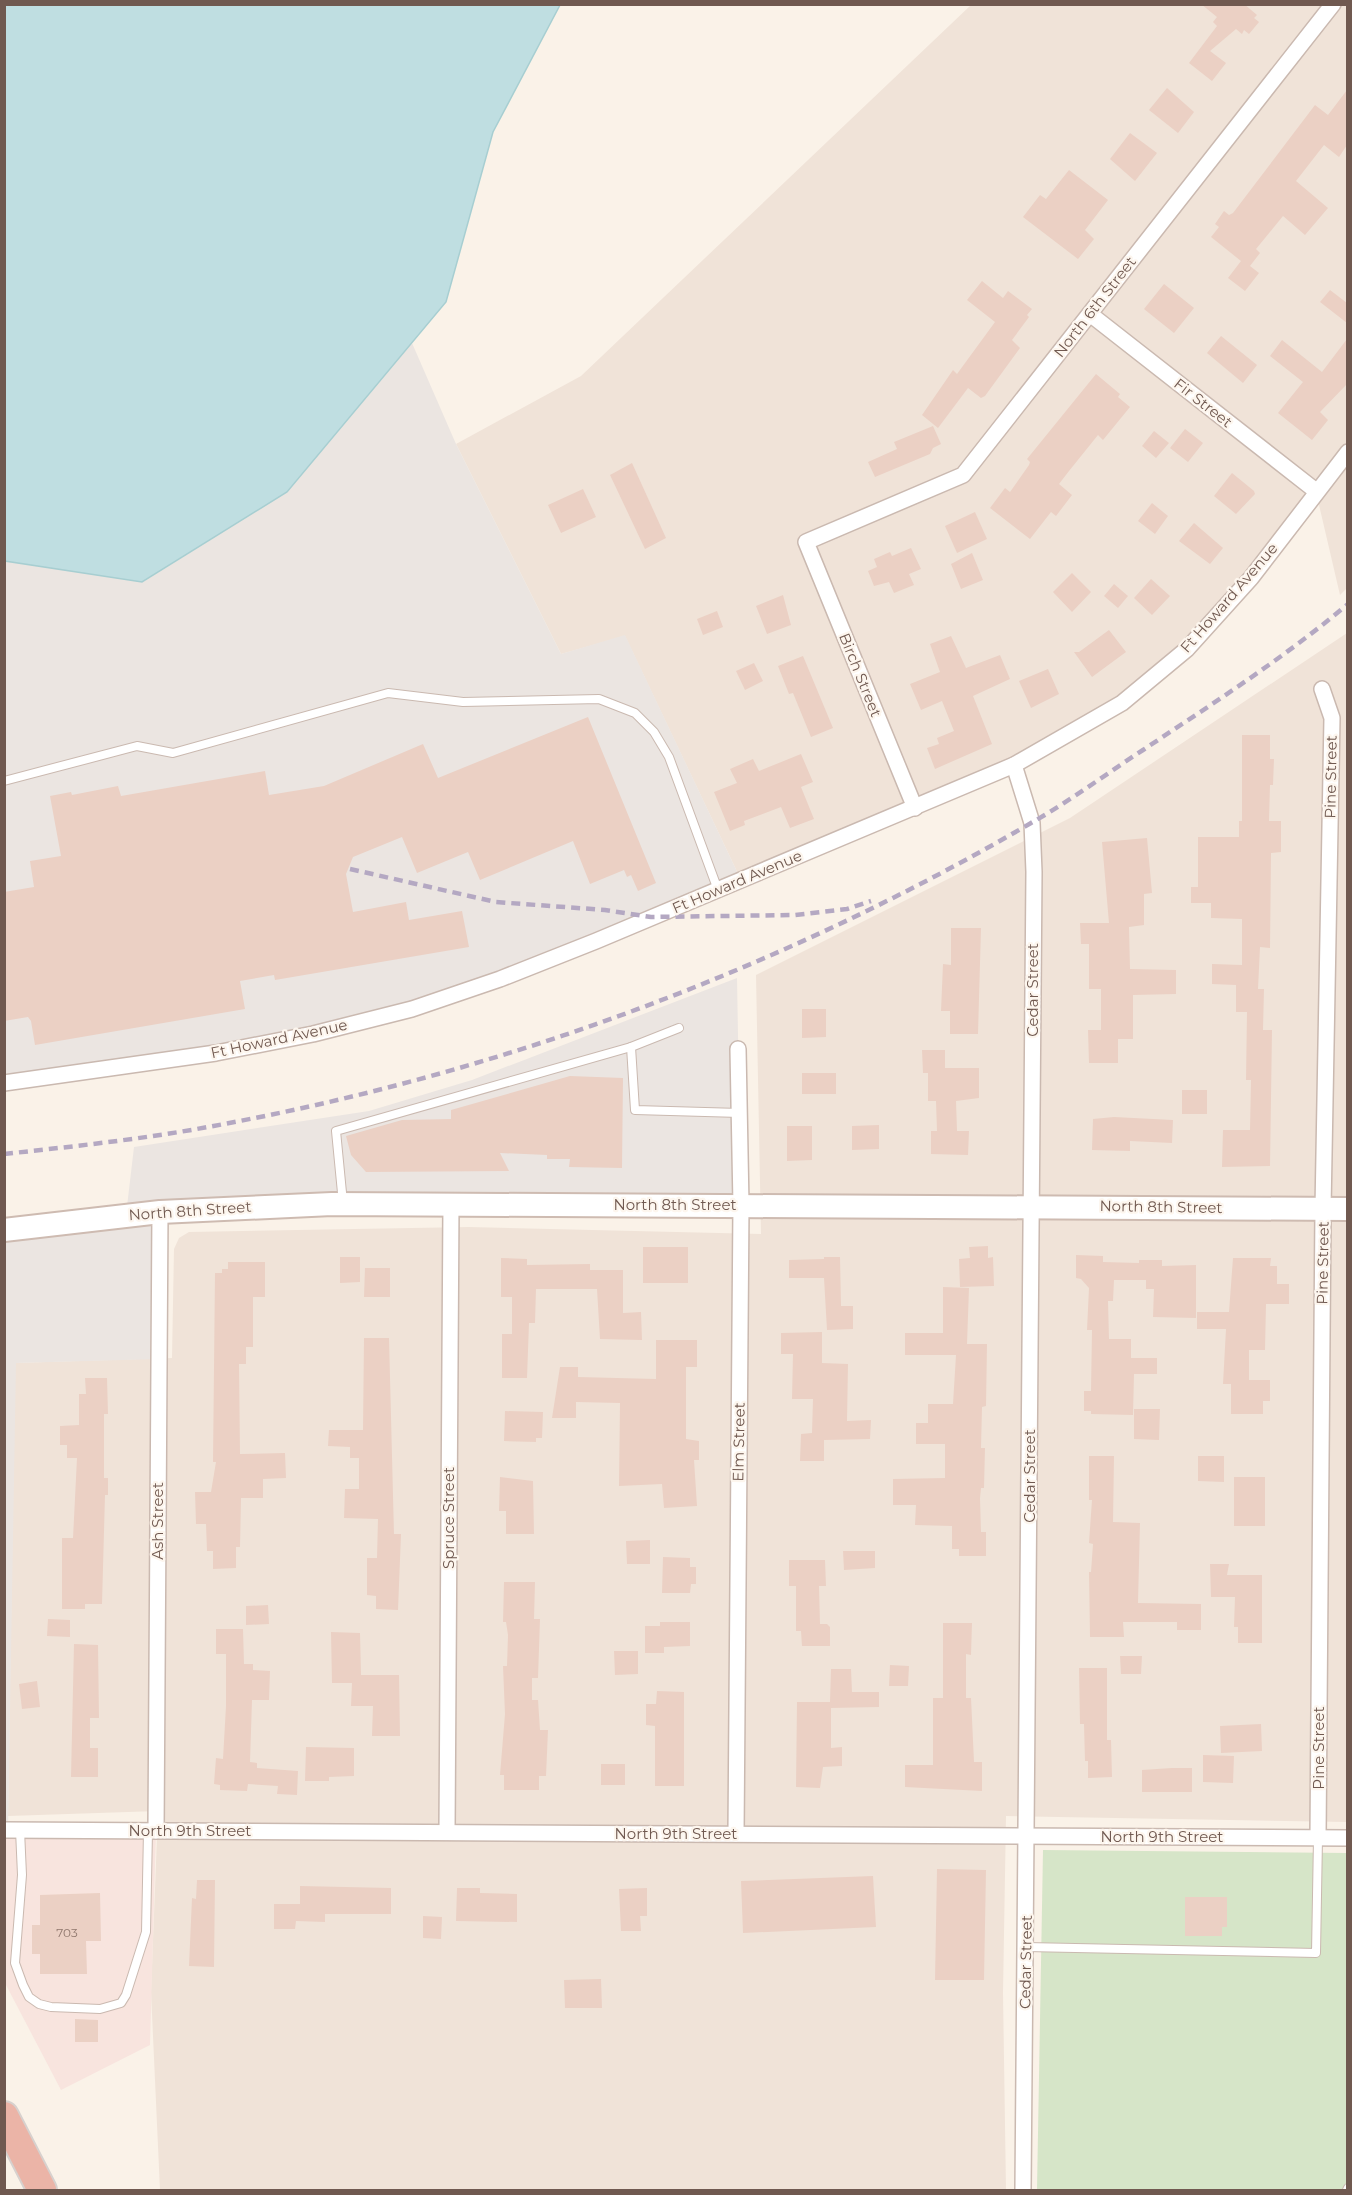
<svg xmlns="http://www.w3.org/2000/svg" width="1352" height="2195" font-family="Montserrat,sans-serif">
<style>
.residential{fill:#f0e3d8}
.commercial{fill:#f8e4de}
.industrial{fill:#ebe5e1}
.green{fill:#d6e5c8}
.water{fill:#bfdee1;stroke:#a7ced1;stroke-width:1.5}
.building{fill:#ebd0c4}
.lines{fill:none;stroke-linecap:round;stroke-linejoin:round}
.lane-casing{stroke:#cab9b0;stroke-width:10}
.street-casing{stroke:#cab9b0;stroke-width:18}
.secondary-casing{stroke:#cebbb1;stroke-width:26}
.highway-casing{stroke:#d7d1ce;stroke-width:32}
.lane{stroke:#fff;stroke-width:8}
.street{stroke:#fff;stroke-width:15}
.secondary{stroke:#fff;stroke-width:22}
.highway{stroke:#ebb4a7;stroke-width:28}
.rail{stroke:#b4a8c2;stroke-width:4.5;stroke-dasharray:9 6;stroke-linecap:butt}
.labels{text-anchor:middle;stroke-width:4.5;stroke-linejoin:round;paint-order:stroke}
.number-label{font-size:12px;fill:#8f776d}
.street-label{font-size:15px;fill:#705950;stroke:#fdf6ee}
</style>
<rect width="100%" height="100%" fill="#faf2e8"/>
<g class="residential">
<path d="M971 5H1347V588L1340 595 1316 492 1251 578 1122 703 1031 755 741 880 625 636 561 654 456 444 581 376Z"/>
<path d="M1347 633V1822L1006 1816 1003 1993 1006 2190H160L151 1992 158 1811 8 1816 15 1363 172 1358 174 1249 179 1238 189 1232 469 1227 761 1234 756 975 1070 818Z"/>
</g>
<path class="commercial" d="M4 1830 156 1831 150 2045 61 2090 5 1983Z"/>
<g class="industrial">
<path d="M412 343 456 444 561 654 625 635 741 880 596 941 313 1034 5 1083 4 561 143 582 287 492Z"/>
<path d="M737 978 741 1205 160 1212 159 1359 16 1363 8 1830H4V1230L126 1215 134 1147 369 1111 472 1080Z"/>
</g>
<path class="green" d="M1043 1850 1347 1853V2190H1037Z"/>
<path class="water" d="M4 5H560L493 132 446 302 287 492 142 582 5 561Z"/>
<g class="building">
<path d="M1201 4H1244L1257 15 1254 18 1259 22 1249 34 1244 30 1242 34 1236 29 1210 51 1226 63 1212 81 1189 63 1217 26 1213 22 1217 17Z"/>
<path d="M1167 88 1194 112 1178 133 1149 110Z"/>
<path d="M1347 90V145L1339 157 1324 145 1296 181 1328 208 1305 235 1283 216 1256 249 1260 253 1250 266 1259 273 1245 291 1228 278 1241 261 1211 237 1219 227 1215 224 1224 211 1229 215 1233 213 1315 105 1328 115Z"/>
<path d="M1130 133 1157 153 1135 181 1110 159Z"/>
<path d="M1069 170 1108 200 1085 230 1094 239 1078 259 1023 217 1040 195 1046 199Z"/>
<path d="M982 281 1003 298 1008 291 1032 309 1027 315 1029 317 1012 340 1020 348 985 396 981 398 968 388 938 428 922 415 953 370 957 374 995 322 967 300Z"/>
<path d="M1164 284 1194 308 1174 333 1144 309Z"/>
<path d="M1330 290 1347 303V323L1320 302Z"/>
<path d="M1221 336 1257 365 1243 383 1207 353Z"/>
<path d="M1347 339V384L1320 412 1328 420 1312 440 1278 413 1303 382 1270 356 1282 340 1322 372Z"/>
<path d="M1096 374 1120 394 1118 397 1130 407 1103 440 1098 435 1069 471 1059 484 1072 495 1056 516 1051 512 1030 539 990 508 1005 488 1010 492 1029 465 1030 462 1027 459Z"/>
<path d="M933 426 941 444 933 448 930 454 875 477 868 462 897 449 894 442Z"/>
<path d="M1185 429 1203 443 1188 462 1170 448Z"/>
<path d="M1154 431 1169 443 1156 458 1142 446Z"/>
<path d="M632 463 666 538 645 549 610 475Z"/>
<path d="M1232 473 1254 491 1255 494 1236 514 1214 496Z"/>
<path d="M583 489 596 517 561 533 548 505Z"/>
<path d="M1152 503 1168 516 1155 534 1138 521Z"/>
<path d="M975 512 987 539 957 553 945 526Z"/>
<path d="M1194 523 1223 548 1210 564 1179 541Z"/>
<path d="M911 548 921 569 909 574 914 585 894 593 889 582 874 586 868 571 877 567 874 559 890 552 892 556Z"/>
<path d="M972 553 983 580 961 589 951 564Z"/>
<path d="M1072 573 1091 592 1072 612 1053 592Z"/>
<path d="M1151 579 1170 596 1152 615 1134 598Z"/>
<path d="M1114 584 1128 596 1118 608 1104 596Z"/>
<path d="M783 595 791 625 767 634 756 606Z"/>
<path d="M717 611 723 627 703 635 697 619Z"/>
<path d="M1109 630 1126 652 1092 677 1074 652H1079Z"/>
<path d="M951 636 966 668 1000 655 1010 679 973 696 992 744 935 769 927 748 939 744 937 738 954 731 942 701 921 710 910 684 940 672 930 644Z"/>
<path d="M803 656 833 728 811 737 793 693 789 694 778 666Z"/>
<path d="M754 663 763 681 745 690 736 671Z"/>
<path d="M1048 669 1059 694 1031 708 1019 681Z"/>
<path d="M588 717 656 883 638 891 631 875 627 877 624 870 590 884 573 841 480 880 468 852 417 873 402 837 353 857 346 874 353 912 406 902 409 920 462 911 469 947 275 980 274 975 240 981 245 1009 35 1045 31 1021 28 1017 4 1021V892L34 887 30 861 61 856 50 796 71 792 72 795 118 786 121 796 265 771 269 795 324 786 423 744 438 778Z"/>
<path d="M1242 735H1270V759H1274L1273 785H1270L1269 821H1281V852L1271 853 1270 948 1260 947 1258 989H1264L1263 1030H1272L1270 1166 1222 1167 1223 1130H1250L1251 1080H1246L1247 1012H1236V985L1212 984V964L1242 965V919L1211 918V903H1191V887H1198V837H1239V821H1242Z"/>
<path d="M801 754 813 782 801 787 814 819 790 828 781 807 744 821 745 825 730 831 714 792 737 783 730 769 753 759 759 771Z"/>
<path d="M1147 838 1152 893 1144 894V925L1129 927 1130 969 1176 970V994L1133 995V1039H1118V1063H1089L1088 1030H1101V989H1089V944H1081L1080 923H1109L1102 842Z"/>
<path d="M951 928H981L978 1034H950V1011H941L943 964 951 965Z"/>
<path d="M802 1009H826V1037L802 1038Z"/>
<path d="M922 1050H945V1068H979V1098L956 1101 957 1131H969L968 1155 931 1154V1131H937L936 1101H928V1073H923Z"/>
<rect x="802" y="1073" width="34" height="21"/>
<path d="M570 1076 623 1078 622 1168 569 1167 570 1159H547V1155L500 1153 509 1171 366 1172 351 1155 346 1136 402 1120 451 1119V1110Z"/>
<rect x="1182" y="1090" width="25" height="24"/>
<path d="M1114 1117 1173 1120 1172 1143 1130 1141V1151L1092 1150 1093 1119Z"/>
<path d="M879 1125V1149L852 1150V1126Z"/>
<path d="M787 1126H812V1160L787 1161Z"/>
<path d="M988 1246V1258L993 1257 994 1286 960 1287 959 1259 970 1258 969 1247Z"/>
<rect x="643" y="1247" width="45" height="36"/>
<path d="M1076 1255 1103 1256V1262L1139 1263V1260H1162V1266L1196 1265V1318L1153 1317 1154 1289H1146V1280H1114L1113 1301H1108L1109 1339H1131V1358H1157V1374H1134L1133 1415 1091 1414V1411H1084V1391H1091L1092 1330H1087L1089 1288 1081 1279 1076 1278Z"/>
<path d="M340 1257H360V1282L340 1283Z"/>
<path d="M824 1257H840L841 1306H853V1329L827 1330 824 1278H789V1260L824 1259Z"/>
<path d="M501 1258 527 1259V1265L590 1264V1270H623V1313L641 1312 642 1340 600 1339 597 1289H536L535 1323H529L527 1378H502V1334H512V1297H501Z"/>
<path d="M1233 1258H1271L1270 1266H1277V1284H1289V1304H1266L1265 1350H1249V1380H1270V1401H1263V1414H1231V1384H1223L1226 1329H1197V1312H1229Z"/>
<path d="M228 1262H265V1297H253V1347H246V1364H239L240 1454 285 1453 286 1478 263 1479V1498H241L240 1547H236V1568L213 1569V1551H207L206 1524H196L195 1492H211L216 1462H213L215 1273H222V1269H228Z"/>
<path d="M365 1268H390V1297H364Z"/>
<path d="M943 1287 969 1288 967 1344H987L986 1406 982 1407 981 1448H985L984 1488H981L980 1498 981 1532H986V1556H959V1549H952V1526L915 1525 916 1505H893V1479L945 1478V1444H916V1423H928V1404H953L956 1355H905V1333H943Z"/>
<path d="M822 1332V1363L848 1364 847 1421 871 1420 870 1439 824 1440V1461H800L801 1434 812 1433 813 1399H792L793 1354H781V1333Z"/>
<path d="M364 1338H389L394 1534H401L398 1610 376 1609V1596L367 1595V1558H377L378 1519 344 1518 345 1489H359V1458H350V1447L328 1446 329 1430H363Z"/>
<path d="M656 1340H697V1367H686V1439L699 1441V1460H694L697 1506 664 1508 662 1484 619 1486 620 1403 576 1402V1418H552L560 1367H578V1377L656 1379Z"/>
<path d="M85 1378H107L108 1414H104V1478H108V1495H105L102 1604H85V1609H62V1538H73L77 1458H67V1445H60V1426L79 1425V1394H86Z"/>
<path d="M1134 1409H1160L1159 1440 1134 1439Z"/>
<path d="M505 1411 543 1412 542 1438H536V1442L504 1441Z"/>
<path d="M1089 1456H1114L1113 1522 1140 1523 1138 1603 1201 1604V1630H1177V1622H1123L1124 1637H1090L1089 1572H1091L1093 1544 1089 1543 1092 1500H1089Z"/>
<path d="M1198 1456H1224V1482L1198 1481Z"/>
<path d="M500 1477 533 1481 534 1534H506V1511H499Z"/>
<rect x="1234" y="1477" width="31" height="49"/>
<path d="M650 1540V1564H627L626 1541Z"/>
<path d="M843 1551H875V1568L844 1570Z"/>
<path d="M663 1557 690 1558V1567H696V1584H691L690 1593H662Z"/>
<path d="M789 1560H825L826 1586H819L820 1624H827L830 1627V1646H802L801 1631H796V1586H789Z"/>
<path d="M1210 1564H1229L1227 1575H1262V1643H1238V1627H1234L1235 1597H1211Z"/>
<path d="M504 1582H535L534 1619H540L538 1678H532V1700H538L540 1730H548L546 1776H539V1790H504V1775H500L505 1714 503 1666H507L508 1635 506 1622H503Z"/>
<path d="M268 1605 269 1624 246 1625V1606Z"/>
<path d="M48 1619 70 1620V1637L47 1636Z"/>
<path d="M660 1622H690V1646L664 1647V1653H645V1626H660Z"/>
<path d="M943 1623H972L971 1655 966 1654V1698H971L974 1762H982V1791L905 1787V1765H933V1698H943Z"/>
<path d="M216 1629H243L244 1664H253V1670L270 1671 269 1700H252L250 1762 257 1763V1768L298 1771 297 1795 277 1794 278 1786 248 1784 247 1791 220 1790V1785L214 1784 216 1758 223 1759 226 1706V1654H216Z"/>
<path d="M331 1632 360 1633 361 1675H399L400 1736H372L373 1706H351L352 1683H332Z"/>
<path d="M74 1644 98 1645 99 1718H90V1748H98V1777H71Z"/>
<path d="M614 1651H638V1674L615 1675Z"/>
<path d="M1120 1656H1142L1141 1674H1121Z"/>
<path d="M890 1665 909 1666 908 1686H889Z"/>
<path d="M1079 1668H1107V1740H1111L1112 1777 1088 1778V1761H1085L1084 1724H1080Z"/>
<path d="M831 1669H851L852 1692H879V1707L831 1708V1748L842 1747V1766L823 1767 820 1788 796 1787 797 1702H830Z"/>
<path d="M37 1681 40 1707 22 1709 19 1684Z"/>
<path d="M657 1691 684 1692V1786H655V1726L646 1725V1704H656Z"/>
<path d="M1261 1724 1262 1751 1221 1753 1220 1726Z"/>
<path d="M306 1747 354 1748V1776L329 1777V1781H305Z"/>
<path d="M1203 1755 1234 1756 1233 1783 1203 1782Z"/>
<rect x="601" y="1764" width="24" height="21"/>
<path d="M1172 1768H1192V1792H1142V1770Z"/>
<path d="M937 1869 986 1870 984 1980H935Z"/>
<path d="M873 1876 876 1927 743 1933 741 1881Z"/>
<path d="M197 1880H215L214 1967 189 1966 192 1898 196 1899Z"/>
<path d="M300 1886 391 1888V1914H325V1922L296 1921 295 1929H274V1904H300Z"/>
<path d="M457 1888H480V1893L517 1894V1922L456 1921Z"/>
<path d="M647 1888V1916H640L641 1931H621L619 1889Z"/>
<path d="M100 1893 101 1941H86L87 1974H40V1954H32V1925H40V1895Z"/>
<path d="M1185 1897H1227V1927H1222V1936H1185Z"/>
<path d="M423 1916 442 1917 441 1939 423 1938Z"/>
<path d="M601 1979 602 2008H565L564 1980Z"/>
<path d="M75 2019 98 2020V2042H75Z"/>
</g>
<g class="lines">
<defs>
<g id="lane">
<path d="M4 781 137 746 173 753 388 693 463 702 599 699 635 713 654 732 669 757 718 890"/>
<path d="M679 1028 631 1047 635 1110 740 1113"/>
<path d="M343 1203 336 1131 631 1047"/>
<path d="M20 1830 22 1875 15 1963 23 1985 29 1997 39 2004 51 2007 100 2009 121 2003 126 1995 146 1932 148 1831"/>
<path d="M1026 1947 1316 1953 1318 1838"/>
<path d="M1347 2190 1348 2188"/>
</g>
<g id="street">
<path d="M1090 314 1316 491"/>
<path d="M1014 765 1032 823 1034 872 1023 2190"/>
<path d="M915 808 806 542 963 475 1333 4"/>
<path d="M4 1083 216 1053 313 1034 412 1009 500 979 596 941 1014 765 1122 703 1187 649 1251 578 1348 452"/>
<path d="M4 1830 1348 1838"/>
<path d="M156 1831 160 1212"/>
<path d="M447 1832 451 1204"/>
<path d="M736 1834 741 1205 738 1049"/>
<path d="M1318 1838 1323 1209 1332 718 1322 689"/>
</g>
<path id="secondary" d="M4 1230 160 1212 332 1204 1348 1209"/>
<path id="highway" d="M4 2116 42 2190"/>
</defs>
<use href="#lane" class="lane-casing"/>
<use href="#street" class="street-casing"/>
<use href="#secondary" class="secondary-casing"/>
<use href="#highway" class="highway-casing"/>
<use href="#lane" class="lane"/>
<use href="#street" class="street"/>
<use href="#secondary" class="secondary"/>
<use href="#highway" class="highway"/>
<g class="rail">
<path d="M350 869 496 902 605 910 651 917 795 915 847 909 871 901"/>
<path d="M4 1154C78 1146 152 1138 224 1124 507 1071 783 968 1031 823 1070 801 1106 774 1143 750 1212 704 1284 658 1348 604"/>
</g>
</g>
<g class="labels">
<g class="number-label">
<text x="67" y="1937">703</text>
</g>
<g class="street-label">
<text transform="translate(1095 307) rotate(-52)" y="5">North 6th Street</text>
<text transform="translate(1203 403) rotate(38)" y="5">Fir Street</text>
<text transform="translate(1229 598) rotate(-49)" y="5">Ft Howard Avenue</text>
<text transform="translate(860 675) rotate(68)" y="5">Birch Street</text>
<text transform="translate(1331 777) rotate(-89)" y="5">Pine Street</text>
<text transform="translate(737 882) rotate(-23)" y="5">Ft Howard Avenue</text>
<text transform="translate(1033 990) rotate(-90)" y="5">Cedar Street</text>
<text transform="translate(279 1039) rotate(-12)" y="5">Ft Howard Avenue</text>
<text x="675" y="1210">North 8th Street</text>
<text transform="translate(1161 1207) rotate(1)" y="5">North 8th Street</text>
<text transform="translate(190 1211) rotate(-4)" y="5">North 8th Street</text>
<text transform="translate(1323 1263) rotate(-89)" y="5">Pine Street</text>
<text transform="translate(739 1442) rotate(-89)" y="5">Elm Street</text>
<text transform="translate(1030 1476) rotate(-90)" y="5">Cedar Street</text>
<text transform="translate(449 1518) rotate(-90)" y="5">Spruce Street</text>
<text transform="translate(158 1521) rotate(-90)" y="5">Ash Street</text>
<text transform="translate(1319 1748) rotate(-90)" y="5">Pine Street</text>
<text x="190" y="1836">North 9th Street</text>
<text x="676" y="1839">North 9th Street</text>
<text x="1162" y="1842">North 9th Street</text>
<text transform="translate(1026 1962) rotate(-89)" y="5">Cedar Street</text>
</g>
</g>
<rect width="1352" height="2195" fill="none" stroke="#705950" stroke-width="12"/>
</svg>
